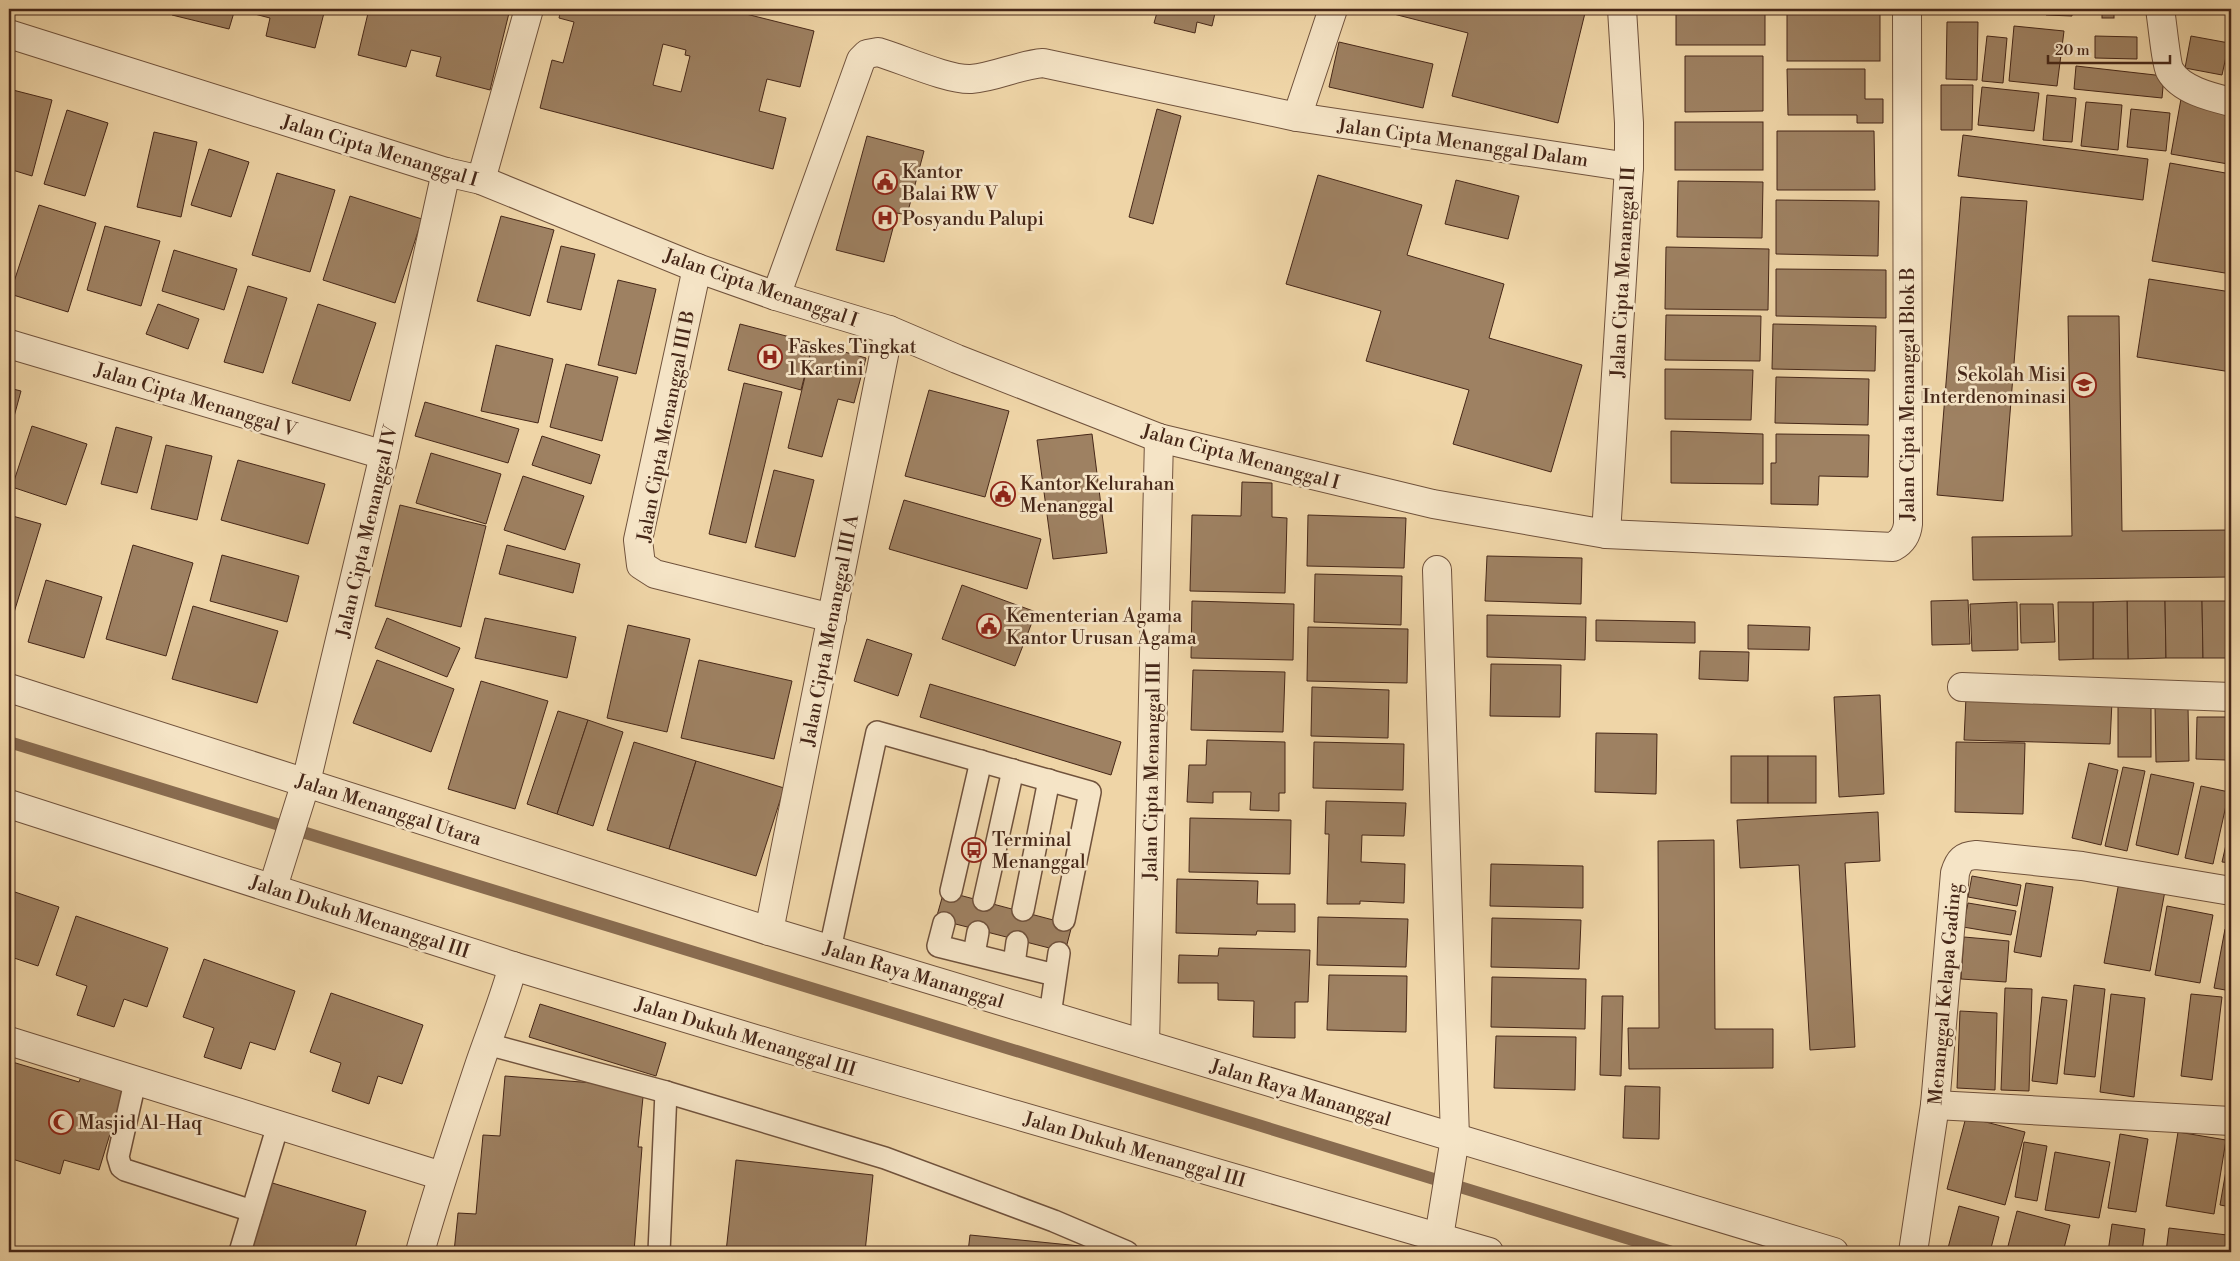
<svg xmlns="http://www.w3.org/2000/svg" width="2240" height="1261" font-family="'Libre Bodoni',serif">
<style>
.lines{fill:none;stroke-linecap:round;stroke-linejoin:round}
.stream{stroke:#896c50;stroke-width:12}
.building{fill:#9e8162;stroke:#462718;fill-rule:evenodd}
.service-casing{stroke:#70523c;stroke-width:24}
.minor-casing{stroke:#70523c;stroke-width:30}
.service{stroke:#f5e4c6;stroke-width:21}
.minor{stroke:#f5e4c6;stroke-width:28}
.labels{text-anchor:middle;stroke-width:5;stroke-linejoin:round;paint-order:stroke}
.street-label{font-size:19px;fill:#462718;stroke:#f5e4c6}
.poi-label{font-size:19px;fill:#462718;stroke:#f5e4c6;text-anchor:start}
</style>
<rect width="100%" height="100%" fill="#efd5a7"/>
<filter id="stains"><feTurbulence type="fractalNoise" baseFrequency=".004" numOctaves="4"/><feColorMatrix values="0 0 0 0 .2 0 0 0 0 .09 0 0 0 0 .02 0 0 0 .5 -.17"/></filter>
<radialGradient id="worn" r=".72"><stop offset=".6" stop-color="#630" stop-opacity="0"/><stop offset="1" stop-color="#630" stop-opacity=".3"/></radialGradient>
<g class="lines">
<path class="stream" d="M9 742 1672 1252"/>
</g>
<g class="building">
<path d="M173 9H325L315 48 266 36 270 18 235 9 229 29 172 15Z"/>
<path d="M369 9H510L490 90 436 76 441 57 411 50 406 67 358 55Z"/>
<path d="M561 9H726L814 31 800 87 767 79 759 111 786 118 773 169 540 108 552 60 563 63 574 22 559 18ZM663 44 686 50 685 55 690 56 681 92 653 85Z"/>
<path d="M937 9H957L956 14Z"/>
<path d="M1158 9H1216L1212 26 1197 22 1195 33 1154 23Z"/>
<path d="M1374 9H1586L1558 123 1452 96 1468 33Z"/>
<rect x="1676" y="9" width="89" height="36"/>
<rect x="1787" y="9" width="93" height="52"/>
<rect x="1972" y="9" width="37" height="5"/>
<path d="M2046 9H2072V16L2046 15Z"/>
<rect x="2102" y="9" width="12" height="9"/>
<path d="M1947 22H1978L1977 80 1946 79Z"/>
<path d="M2014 26 2064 31 2057 86 2009 81Z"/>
<path d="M1987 36 2007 38 2003 83 1982 81Z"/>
<path d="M2095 36 2137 37V59L2095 58Z"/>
<path d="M2191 36 2229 43 2222 75 2185 68Z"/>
<path d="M1339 42 1433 64 1423 108 1329 87Z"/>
<path d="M1685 56H1763V111L1685 112Z"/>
<path d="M2076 66 2164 76 2162 98 2074 89Z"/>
<path d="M1787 69H1865V99H1883V123H1857V115H1788Z"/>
<path d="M1941 85H1973L1972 130H1941Z"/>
<path d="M1982 87 2039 93 2034 131 1978 125Z"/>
<path d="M9 89 52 100 32 176 9 169Z"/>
<path d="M2047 95 2076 98 2072 142 2043 140Z"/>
<path d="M2181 99 2231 108V146L2228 164 2171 154Z"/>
<path d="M2086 102 2122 105 2118 150 2081 146Z"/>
<path d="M1157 109 1181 116 1153 224 1129 217Z"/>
<path d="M2131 109 2170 113 2166 151 2127 147Z"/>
<path d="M67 110 108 123 85 196 44 184Z"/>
<rect x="1675" y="122" width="88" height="48"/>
<path d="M1777 131H1874L1875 190H1777Z"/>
<path d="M154 132 197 142 181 217 137 207Z"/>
<path d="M1963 135 2148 159 2143 200 1958 176Z"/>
<path d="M867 136 924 151 907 215 897 213 884 262 836 250Z"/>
<path d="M209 149 249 162 231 217 191 205Z"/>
<path d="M2170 163 2231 174V225L2229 237H2231V274L2152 261Z"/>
<path d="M277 173 335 190 310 272 252 255Z"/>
<path d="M1318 175 1422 205 1407 255 1504 284 1489 338 1582 365 1551 472 1453 444 1469 390 1366 361 1381 311 1286 284Z"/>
<path d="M1456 180 1519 196 1508 239 1445 224Z"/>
<path d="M1678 181 1763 182 1762 238 1677 237Z"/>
<path d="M350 196 422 219 395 303 323 280Z"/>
<path d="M1961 197 2027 201 2003 501 1937 495Z"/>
<path d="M1776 200 1879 201 1878 256 1776 254Z"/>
<path d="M39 205 96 223 68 312 10 294Z"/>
<path d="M501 216 554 230 530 316 477 301Z"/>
<path d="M105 226 160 241 141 306 87 290Z"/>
<path d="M561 246 595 254 581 310 547 302Z"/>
<path d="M1666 247 1769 249 1768 310 1665 309Z"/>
<path d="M174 250 237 269 224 310 162 291Z"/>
<path d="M1776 269 1886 270V318L1776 316Z"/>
<path d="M2149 279 2231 292V372L2137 357Z"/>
<path d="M618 280 656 289 636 374 598 365Z"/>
<path d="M248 286 287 298 263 373 224 362Z"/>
<path d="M158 304 199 319 188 349 146 334Z"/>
<path d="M318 304 376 323 350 401 292 383Z"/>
<path d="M1666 315 1761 316 1760 361 1665 360Z"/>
<path d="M2068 316H2119L2122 531 2231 530V577L1973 580 1972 537 2072 536Z"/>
<path d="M740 324 813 343 801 390 728 370Z"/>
<path d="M1773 324 1876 326 1875 371 1772 369Z"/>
<path d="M813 343 866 358 854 403 838 399 822 457 788 448Z"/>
<path d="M496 345 553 359 538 423 481 411Z"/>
<path d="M566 364 618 377 602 441 550 427Z"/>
<path d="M1665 369 1753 370 1751 420 1665 419Z"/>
<path d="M1776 377 1869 379 1868 425 1775 423Z"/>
<path d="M744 383 782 392 746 543 709 534Z"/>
<path d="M9 388 21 391 9 435Z"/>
<path d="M929 390 1009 411 985 497 905 476Z"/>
<path d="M425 402 519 429 508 463 415 436Z"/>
<path d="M32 426 87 444 66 505 12 487Z"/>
<path d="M116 427 152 437 137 493 101 484Z"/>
<path d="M1671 431 1763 434V484L1671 483Z"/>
<path d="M1092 434 1107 553 1053 559 1037 440Z"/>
<path d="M1776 434 1869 435 1868 477 1819 476 1818 505 1771 504V463H1776Z"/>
<path d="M542 436 600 455 591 484 532 465Z"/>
<path d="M166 445 212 456 197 520 151 509Z"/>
<path d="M431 453 501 474 486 524 416 503Z"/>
<path d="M238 460 325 484 308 544 221 520Z"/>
<path d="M774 470 814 480 795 557 755 547Z"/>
<path d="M523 476 584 496 565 550 504 530Z"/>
<path d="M1242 482 1272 483V517L1287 518 1285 593 1190 591 1192 515 1241 516Z"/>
<path d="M904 500 1041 539 1027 589 889 549Z"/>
<path d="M400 505 486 526 461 627 375 606Z"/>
<path d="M9 515 41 524 9 629Z"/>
<path d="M1308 515 1406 518 1404 568 1307 566Z"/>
<path d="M133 545 193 563 166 656 106 639Z"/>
<path d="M507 545 580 564 573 593 499 574Z"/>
<path d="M222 555 299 576 287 622 210 601Z"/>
<path d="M1487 556 1582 558 1581 604 1485 601Z"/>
<path d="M1315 574 1402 576 1401 625 1314 622Z"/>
<path d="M46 580 102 597 84 658 28 642Z"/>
<path d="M962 585 1036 612 1015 666 942 639Z"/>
<path d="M1968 600 1970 644 1932 645 1931 601Z"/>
<path d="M1192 601 1294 604 1293 660 1191 658Z"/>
<path d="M2127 601H2165L2166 658 2128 659Z"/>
<path d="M2127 601 2128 659H2093V602Z"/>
<path d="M2165 601H2202L2203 658H2166Z"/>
<path d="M2202 601H2231V658H2203Z"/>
<path d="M2017 602 2018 650 1972 651 1970 604Z"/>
<path d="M2058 602H2093V659L2059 660Z"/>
<path d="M2020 604H2053L2055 642 2021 643Z"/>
<path d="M193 606 278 631 257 703 172 679Z"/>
<path d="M1487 615 1586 617 1585 660 1487 657Z"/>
<path d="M387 618 460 648 447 677 375 648Z"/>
<path d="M485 618 576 637 567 678 475 658Z"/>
<path d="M1596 620 1695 622V643L1596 641Z"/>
<path d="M628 625 690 639 667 732 607 718Z"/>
<path d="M1748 625 1810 627 1809 650 1748 649Z"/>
<path d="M1308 627 1408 629 1407 683 1307 681Z"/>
<path d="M867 639 912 654 898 696 854 681Z"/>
<path d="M1700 651 1749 652 1748 681 1699 679Z"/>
<path d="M377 660 454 689 431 752 353 723Z"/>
<path d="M699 660 792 681 774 759 681 738Z"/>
<path d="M1491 664 1561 665 1560 717 1490 716Z"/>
<path d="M1193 670 1285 672 1283 732 1191 730Z"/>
<path d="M481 681 548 701 515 809 448 789Z"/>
<path d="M930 684 1121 742 1111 775 920 717Z"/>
<path d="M1312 687 1389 690 1388 738 1311 736Z"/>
<path d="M1880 695 1884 794 1839 797 1834 697Z"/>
<path d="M1966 697 2112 701 2110 744 1964 740Z"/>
<rect x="2118" y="704" width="33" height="53"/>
<path d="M2155 707H2188L2189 761 2156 762Z"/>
<path d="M558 711 588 720 557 814 527 804Z"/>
<path d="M2197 717H2226V760L2196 759Z"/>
<path d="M588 720 623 732 593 826 557 814Z"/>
<path d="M1596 733 1657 734 1656 794 1595 792Z"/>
<path d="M1207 740 1285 742V793H1279V811L1250 810 1251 792H1213V803L1187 802 1189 765H1206Z"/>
<path d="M634 742 696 761 669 849 607 830Z"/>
<path d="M1314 742 1404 744 1403 790 1313 788Z"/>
<path d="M1956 742 2025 743 2023 814 1955 812Z"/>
<rect x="1731" y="756" width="37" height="47"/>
<rect x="1768" y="756" width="48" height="47"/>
<path d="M696 761 784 788 756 876 669 849Z"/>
<path d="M2089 763 2118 770 2101 845 2072 838Z"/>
<path d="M2123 767 2145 771 2127 851 2105 846Z"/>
<path d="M2151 774 2194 783 2178 855 2136 845Z"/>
<path d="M2201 786 2229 792 2213 864 2185 858Z"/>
<path d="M1326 801 1406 803 1404 836 1362 835 1361 862 1405 864 1404 903 1360 901V904H1327L1329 834H1325Z"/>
<path d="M1878 812 1880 861 1845 863 1855 1047 1810 1050 1799 865 1740 868 1737 820Z"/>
<path d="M1190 818 1291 820 1290 874 1189 872Z"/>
<path d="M2231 823V863L2222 862Z"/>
<path d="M1714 840 1715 1029H1773V1068L1629 1069 1628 1028H1659L1658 841Z"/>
<path d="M1491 864 1583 866V908L1490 906Z"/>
<path d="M1972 876 2021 885 2017 906 1968 897Z"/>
<path d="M1177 879 1258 881 1257 904H1295V932L1257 931 1256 935 1176 933Z"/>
<path d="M2119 882 2165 891 2150 971 2104 963Z"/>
<path d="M2026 883 2053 887 2041 957 2014 952Z"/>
<path d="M9 890 59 907 38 966 14 958 9 972Z"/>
<path d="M944 891 1072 925 1065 952 936 919Z"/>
<path d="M1968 903 2016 911 2011 935 1963 927Z"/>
<path d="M2167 906 2213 915 2200 983 2155 975Z"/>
<path d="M76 916 168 948 147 1007 124 999 114 1027 77 1015 87 986 56 975Z"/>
<path d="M1318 917 1408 919 1406 967 1317 965Z"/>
<path d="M1492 918 1581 920 1579 969 1491 967Z"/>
<path d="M2225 929 2231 930V991L2214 988Z"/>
<path d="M1964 937 2009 941 2006 982 1961 979Z"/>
<path d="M1219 948 1310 950 1308 1002H1295V1038L1253 1037 1254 1001 1218 1000V983H1178L1179 955 1218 956Z"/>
<path d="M204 959 295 991 275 1050 250 1042 241 1069 204 1057 214 1028 183 1017Z"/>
<path d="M1329 975 1407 976 1406 1032 1327 1030Z"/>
<path d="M1492 977 1586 979 1585 1029 1491 1027Z"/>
<path d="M2074 985 2105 989 2095 1077 2064 1074Z"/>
<path d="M2005 988 2032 989 2029 1091 2001 1090Z"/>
<path d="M331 993 423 1025 402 1084 378 1076 369 1104 332 1091 341 1063 310 1052Z"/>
<path d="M2111 994 2145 998 2134 1097 2100 1092Z"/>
<path d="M2191 994 2222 997 2212 1080 2181 1076Z"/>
<path d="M1602 996H1623L1621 1076 1600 1075Z"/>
<path d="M2042 997 2067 1000 2057 1084 2032 1081Z"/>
<path d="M540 1004 666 1043 656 1076 529 1037Z"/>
<path d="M1960 1011 1997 1013 1995 1090 1957 1088Z"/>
<path d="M1496 1036 1576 1037 1575 1090 1494 1088Z"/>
<path d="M2231 1055V1094H2226Z"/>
<path d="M9 1061 79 1082 83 1072 125 1085 99 1170 64 1160 60 1174 9 1158Z"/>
<path d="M505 1076 644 1087 638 1147H642L634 1252H454L458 1213 476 1214 483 1135 500 1136Z"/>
<path d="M1625 1086 1660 1087 1659 1139 1623 1138Z"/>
<path d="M1966 1117 2025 1132 2005 1205 1947 1189Z"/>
<path d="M2178 1132 2226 1140 2214 1214 2166 1206Z"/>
<path d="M2120 1134 2148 1139 2136 1212 2108 1208Z"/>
<path d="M2024 1142 2047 1146 2037 1201 2015 1197Z"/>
<path d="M2231 1142V1207L2220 1205Z"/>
<path d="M2055 1152 2110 1162 2099 1218 2045 1210Z"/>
<path d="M736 1160 873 1175 865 1252H726Z"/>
<path d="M269 1182 366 1211 354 1252H248Z"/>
<path d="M1959 1206 1999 1217 1990 1252H1947Z"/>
<path d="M2017 1211 2070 1225 2063 1252H2014L2007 1250Z"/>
<path d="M2112 1224 2145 1229 2142 1252H2108Z"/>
<path d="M2169 1228 2227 1235 2225 1252H2166Z"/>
<path d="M970 1235 1120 1250V1252H968Z"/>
</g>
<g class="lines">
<defs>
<g id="service">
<path d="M951 891 981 761"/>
<path d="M984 900 1013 770"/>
<path d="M1023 910 1049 780"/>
<path d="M944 923 938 946 1055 975"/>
<path d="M830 949 877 732 1090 792 1064 920"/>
<path d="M974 954 978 932"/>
<path d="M1014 964 1017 942"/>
<path d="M1050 1015 1059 953"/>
<path d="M487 1044 666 1092 885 1158 1054 1221 1127 1252"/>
<path d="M135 1082 118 1157 121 1167 125 1170 252 1211"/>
<path d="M240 1252 278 1125"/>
<path d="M659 1252 666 1092"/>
</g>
<g id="minor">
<path d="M2160 9C2162 20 2166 64 2170 71 2181 90 2211 97 2231 102"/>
<path d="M9 34 446 172 481 180 697 268 776 296 889 330 957 359 1159 438 1433 504 1606 534 1893 547C1902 542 1907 534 1908 524L1907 9"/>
<path d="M1297 117 1333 9"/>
<path d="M481 180 529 9"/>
<path d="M697 268 638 540 641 565 655 574 832 618"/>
<path d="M776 296 861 60 867 54 878 52C902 59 948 80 971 79 996 77 1018 65 1043 63L1297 117 1629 167"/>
<path d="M9 344 384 455"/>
<path d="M1606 534 1629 167V123L1622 9"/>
<path d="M1437 570 1455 1138 1439 1237"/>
<path d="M1962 687 2231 697"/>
<path d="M9 688 769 931 1834 1252"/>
<path d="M9 804 513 966 792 1050 1489 1252"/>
<path d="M273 887 306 782 384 455 446 172"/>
<path d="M769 931 889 330"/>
<path d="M9 1041 442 1176"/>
<path d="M1145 1044 1159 438"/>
<path d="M1935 1105 2231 1121"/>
<path d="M420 1252C438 1188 459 1126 480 1063 491 1031 504 999 513 966"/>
<path d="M1913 1252 1935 1105 1955 873C1959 860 1963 856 1976 855L2082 866 2231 891"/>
</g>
</defs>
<use href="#service" class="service-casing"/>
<use href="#minor" class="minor-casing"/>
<use href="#service" class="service"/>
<use href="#minor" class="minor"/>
</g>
<defs>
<symbol id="civic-ring" viewBox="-11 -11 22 22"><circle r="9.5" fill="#f5e4c6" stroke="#8f2418" stroke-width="1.5"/><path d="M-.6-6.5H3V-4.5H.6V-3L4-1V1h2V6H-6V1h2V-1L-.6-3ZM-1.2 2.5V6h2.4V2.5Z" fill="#8f2418"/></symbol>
<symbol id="hospital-ring" viewBox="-11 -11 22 22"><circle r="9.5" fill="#f5e4c6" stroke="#8f2418" stroke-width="1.5"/><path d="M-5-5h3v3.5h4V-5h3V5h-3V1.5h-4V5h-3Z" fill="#8f2418"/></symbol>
<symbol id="university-ring" viewBox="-11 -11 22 22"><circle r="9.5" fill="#f5e4c6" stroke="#8f2418" stroke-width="1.5"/><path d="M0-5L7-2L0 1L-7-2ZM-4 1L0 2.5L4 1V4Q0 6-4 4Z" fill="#8f2418"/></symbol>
<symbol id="bus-ring" viewBox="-11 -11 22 22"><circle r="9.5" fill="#f5e4c6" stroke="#8f2418" stroke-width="1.5"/><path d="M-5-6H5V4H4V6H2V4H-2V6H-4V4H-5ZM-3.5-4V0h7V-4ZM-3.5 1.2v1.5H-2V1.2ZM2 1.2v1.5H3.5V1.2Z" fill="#8f2418"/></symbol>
<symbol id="mosque-ring" viewBox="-11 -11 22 22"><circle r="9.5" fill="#f5e4c6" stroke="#8f2418" stroke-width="1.5"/><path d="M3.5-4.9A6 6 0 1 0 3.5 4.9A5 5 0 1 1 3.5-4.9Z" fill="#8f2418"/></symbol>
</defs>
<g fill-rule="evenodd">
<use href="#civic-ring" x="871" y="168" width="28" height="28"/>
<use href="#hospital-ring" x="871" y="204" width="28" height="28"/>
<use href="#hospital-ring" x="756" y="343" width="28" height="28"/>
<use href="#university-ring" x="2070" y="371" width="28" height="28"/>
<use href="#civic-ring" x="989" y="480" width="28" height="28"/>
<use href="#civic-ring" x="975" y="612" width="28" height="28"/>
<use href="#bus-ring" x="960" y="836" width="28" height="28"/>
<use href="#mosque-ring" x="47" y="1108" width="28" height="28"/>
</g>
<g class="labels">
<g class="street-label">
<text transform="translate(1463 142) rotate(8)" y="7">Jalan Cipta Menanggal Dalam</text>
<text transform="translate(380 150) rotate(17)" y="7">Jalan Cipta Menanggal I</text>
<text transform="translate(1622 272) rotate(-87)" y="7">Jalan Cipta Menanggal II</text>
<text transform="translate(761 287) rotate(19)" y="7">Jalan Cipta Menanggal I</text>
<text transform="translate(1907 394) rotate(-90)" y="7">Jalan Cipta Menanggal Blok B</text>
<text transform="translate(196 399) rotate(17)" y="7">Jalan Cipta Menanggal V</text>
<text transform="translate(665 426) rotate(-79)" y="7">Jalan Cipta Menanggal III B</text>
<text transform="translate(1241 456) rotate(15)" y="7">Jalan Cipta Menanggal I</text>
<text transform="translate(366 531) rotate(-77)" y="7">Jalan Cipta Menanggal IV</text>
<text transform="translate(829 630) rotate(-79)" y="7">Jalan Cipta Menanggal III A</text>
<text transform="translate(1151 771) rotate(-89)" y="7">Jalan Cipta Menanggal III</text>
<text transform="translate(389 809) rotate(18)" y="7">Jalan Menanggal Utara</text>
<text transform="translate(360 916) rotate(18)" y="7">Jalan Dukuh Menanggal III</text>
<text transform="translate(914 974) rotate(17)" y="7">Jalan Raya Mananggal</text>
<text transform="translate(1944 994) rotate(-85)" y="7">Menanggal Kelapa Gading</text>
<text transform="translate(746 1036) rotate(17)" y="7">Jalan Dukuh Menanggal III</text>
<text transform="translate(1301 1092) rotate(17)" y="7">Jalan Raya Mananggal</text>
<text transform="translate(1135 1149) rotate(16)" y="7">Jalan Dukuh Menanggal III</text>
</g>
<g class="poi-label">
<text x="902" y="178">Kantor<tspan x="902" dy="22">Balai RW V</tspan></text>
<text x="902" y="225">Posyandu Palupi</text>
<text x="788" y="353">Faskes Tingkat<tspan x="788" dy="22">1 Kartini</tspan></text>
<text x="2066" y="381" text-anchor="end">Sekolah Misi<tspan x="2066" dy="22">Interdenominasi</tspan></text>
<text x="1020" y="490">Kantor Kelurahan<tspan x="1020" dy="22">Menanggal</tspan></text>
<text x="1006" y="622">Kementerian Agama<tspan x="1006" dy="22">Kantor Urusan Agama</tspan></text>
<text x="992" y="846">Terminal<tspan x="992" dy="22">Menanggal</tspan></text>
<text x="78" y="1129">Masjid Al-Haq</text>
</g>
</g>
<rect width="2240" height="1261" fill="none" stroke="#efd5a7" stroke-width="30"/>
<rect x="10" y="10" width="2220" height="1241" fill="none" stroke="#462718" stroke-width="2.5"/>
<rect x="15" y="15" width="2210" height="1231" fill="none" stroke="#462718"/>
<path d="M2048 55v8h122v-8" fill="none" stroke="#462718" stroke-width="2.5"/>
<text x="2055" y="55" font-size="15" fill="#462718" stroke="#f5e4c6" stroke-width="4" paint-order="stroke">20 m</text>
<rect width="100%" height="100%" filter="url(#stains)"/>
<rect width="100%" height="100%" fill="url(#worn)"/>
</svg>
